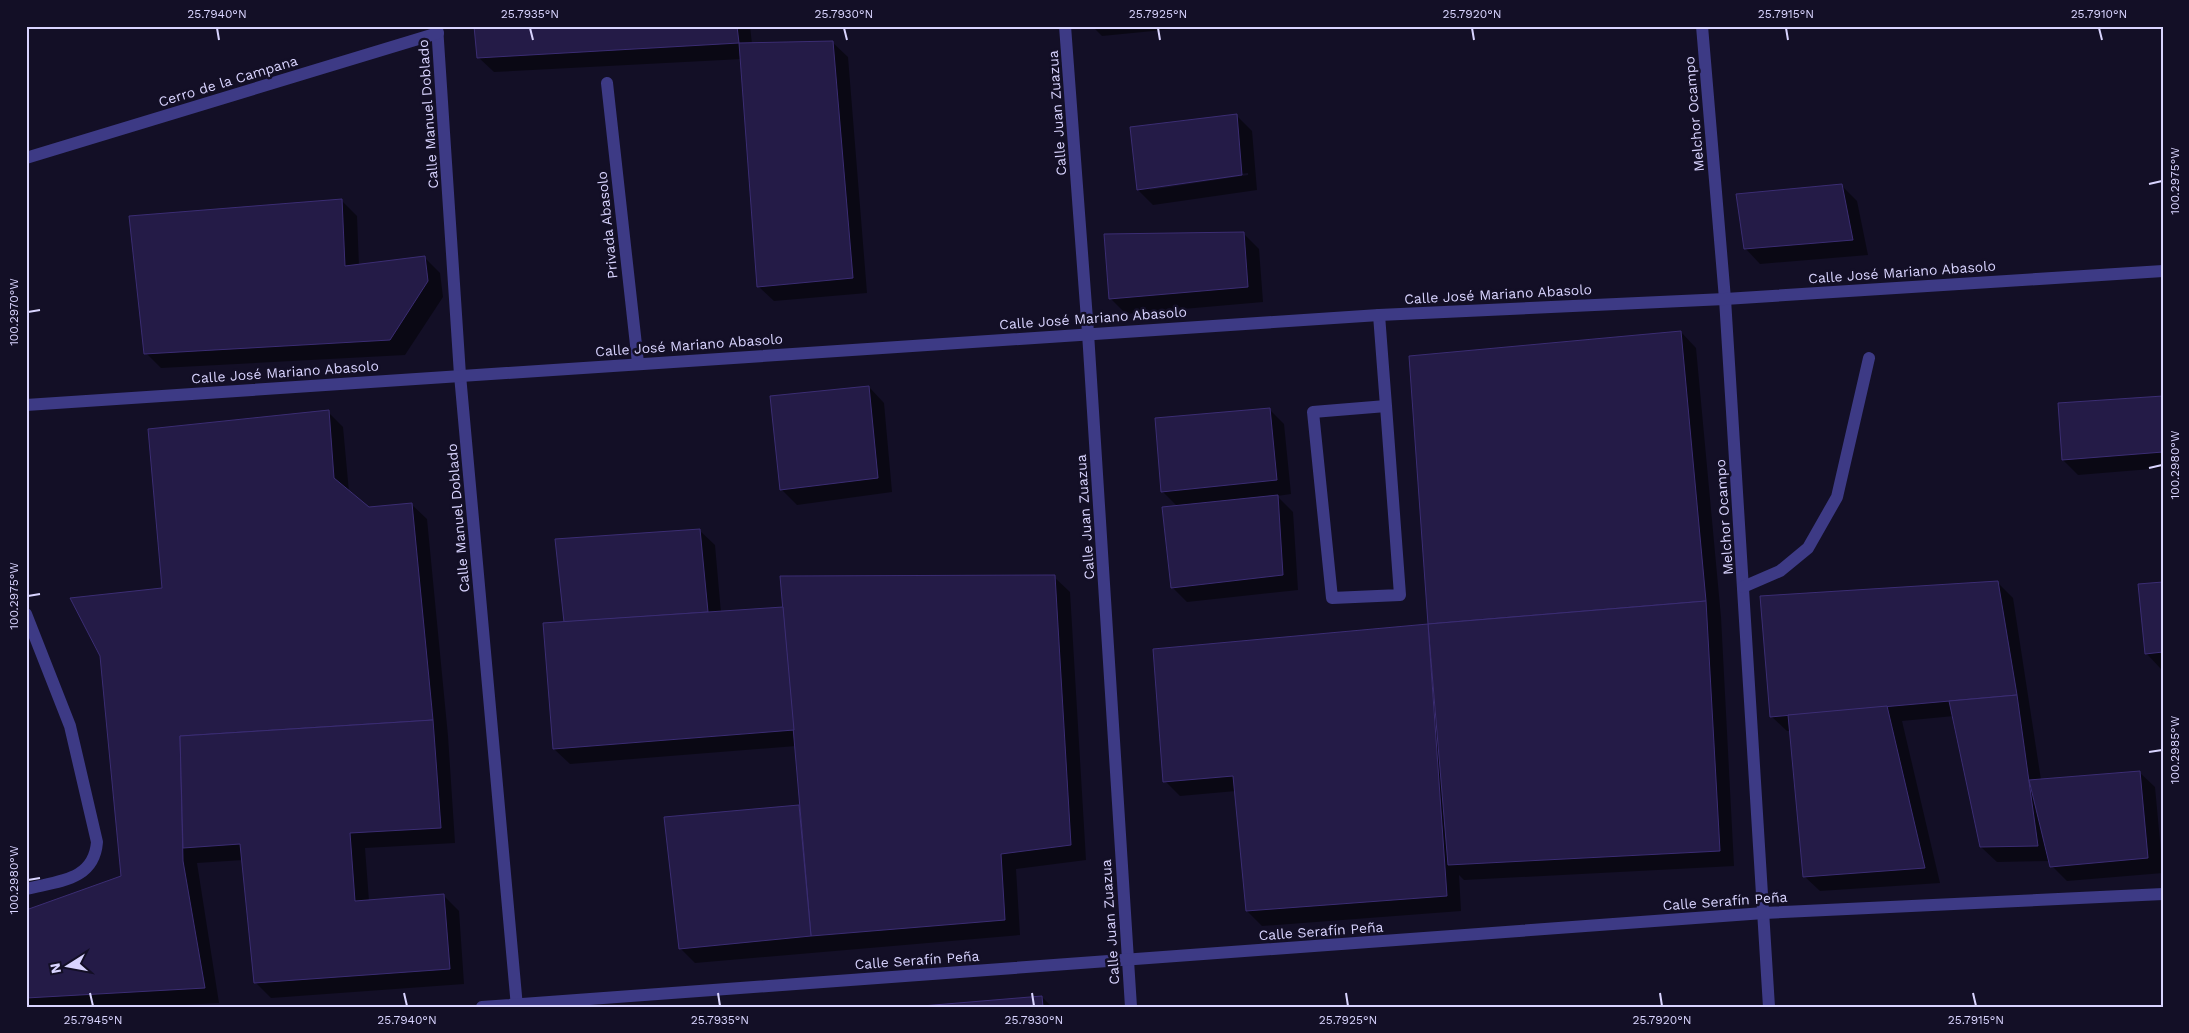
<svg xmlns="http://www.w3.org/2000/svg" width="2189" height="1033" font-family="'Work Sans',sans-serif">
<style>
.shadow{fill:#0007;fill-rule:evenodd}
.building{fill:#241b47;stroke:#3b2d73}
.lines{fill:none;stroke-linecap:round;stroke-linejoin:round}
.minor{stroke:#3d3a85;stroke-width:12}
.ticks{fill:none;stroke:#d9d4ff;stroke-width:2}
.labels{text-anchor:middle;stroke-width:5;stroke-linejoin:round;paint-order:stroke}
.street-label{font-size:14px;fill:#d9d4ff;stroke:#130f26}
.neatline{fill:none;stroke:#d9d4ff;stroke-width:2}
.ticks-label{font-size:12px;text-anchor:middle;fill:#d9d4ff}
</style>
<rect width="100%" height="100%" fill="#130f26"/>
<g class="shadow">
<path d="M476 26H750L752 44 832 42 848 57 867 293 774 301 758 286 742 59 494 72 478 57Z"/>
<path d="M1092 26H1204L1102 36Z"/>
<path d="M1237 116 1252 131 1257 190 1153 205 1138 190ZM1248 173V175L1150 190V187Z"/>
<path d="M1842 186 1857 201 1868 255 1760 264 1745 248Z"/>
<path d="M342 201 357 216 359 266 425 258 440 273 443 297 405 355 161 368 146 353Z"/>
<path d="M1244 234 1259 249 1263 302 1126 314 1110 298Z"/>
<path d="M1681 332 1696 348 1721 617 1734 866 1464 880 1459 875 1461 911 1262 926 1247 911 1236 791 1180 796 1165 781 1155 650 1430 625Z"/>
<path d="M869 387 884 403 892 492 797 505 782 490Z"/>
<path d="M2163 397V468L2078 475 2063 460Z"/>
<path d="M1269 409 1284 424 1291 494 1277 496 1293 512 1298 590 1187 602 1172 587 1178 507 1162 491Z"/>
<path d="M328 412 343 427 349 492 368 508 411 504 427 519 448 736 455 843 365 848 369 901 444 896 459 911 464 984 271 998 255 982 243 860 197 863 219 1003 150 1007H26V912L122 877 163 589Z"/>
<path d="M699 530 715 545 721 613 784 608 1054 577 1070 592 1086 860 1016 869 1020 935 695 963 680 948 665 819 801 806 796 746 570 764 554 749 565 623Z"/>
<path d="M1998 583 2013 598 2041 780 2139 772 2155 787 2163 873 2067 881 2052 866 2050 861 1997 862 1981 847 1954 716 1902 721 1940 883 1820 891 1804 876 1791 731H1787L1771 716Z"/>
<path d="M2163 584V669H2161L2146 653Z"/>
<path d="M1042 997 1052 1007H924Z"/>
</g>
<g class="building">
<path d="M474 26H737L739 43 477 58Z"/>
<path d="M833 41 853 278 757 287 739 43Z"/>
<path d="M1237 114 1242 175 1137 190 1130 127Z"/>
<path d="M1842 184 1853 240 1744 249 1736 194Z"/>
<path d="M342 199 345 266 425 256 428 281 390 340 144 354 129 216Z"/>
<path d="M1244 232 1248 287 1109 299 1104 234Z"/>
<path d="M1681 331 1706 601 1428 624 1409 356Z"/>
<path d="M869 386 878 478 780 490 770 396Z"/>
<path d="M2163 396V452L2062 460 2058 403Z"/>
<path d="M1270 408 1277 480 1161 492 1155 418Z"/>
<path d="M329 410 334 478 369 507 412 503 433 720 180 736 183 861 205 988 26 998V910L121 876 100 656 70 598 162 588 148 429Z"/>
<path d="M1278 495 1283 575 1171 588 1162 507Z"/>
<path d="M700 529 708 612 564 622 555 539Z"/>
<path d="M1055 575 1071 845 1001 854 1005 920 811 936 780 576Z"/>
<path d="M1998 581 2017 695 1770 717 1760 596Z"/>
<path d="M2163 582V652L2145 654 2138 584Z"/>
<path d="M1706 601 1720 851 1448 865 1428 624Z"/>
<path d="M783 607 794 730 553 749 543 623Z"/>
<path d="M1428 624 1447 896 1246 911 1233 776 1163 782 1153 649Z"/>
<path d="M2017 695 2038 846 1980 847 1949 701Z"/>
<path d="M1887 706 1925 868 1803 877 1788 715Z"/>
<path d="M433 720 441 828 350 833 355 901 444 894 450 969 254 983 240 844 183 848 180 736Z"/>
<path d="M2140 771 2148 858 2050 867 2029 780Z"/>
<path d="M799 805 811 936 679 949 664 817Z"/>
<path d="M1042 996 1043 1007H910Z"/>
</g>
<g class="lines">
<g class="minor">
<path d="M437 26 460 375 517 1007"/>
<path d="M1065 26 1088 333 1131 1007"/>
<path d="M1702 26 1725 299 1769 1007"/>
<path d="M607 83 638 363"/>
<path d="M26 158 438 33"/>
<path d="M1379 315 1386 406 1400 595 1332 598 1313 412 1386 406"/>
<path d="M26 405 1379 315 1725 299 2163 271"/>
<path d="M1743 587 1780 571 1808 548 1837 497 1869 358"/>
<path d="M26 614 70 726 97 842C94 881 58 881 26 889"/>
<path d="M482 1007 1764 913 2163 894"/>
</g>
</g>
<path class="ticks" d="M217 28 219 40M530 28 533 40M844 28 847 40M1158 28 1160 40M1472 28 1474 40M1786 28 1788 40M2099 28 2102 40M2149 184 2162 181M28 312 40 310M2149 468 2162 465M28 596 40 594M2149 752 2162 750M28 880 40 878M90 993 93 1006M404 993 407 1006M718 993 720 1006M1032 993 1034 1006M1346 993 1348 1006M1660 993 1662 1006M1973 993 1976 1006"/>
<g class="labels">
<g class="street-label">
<text transform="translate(228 81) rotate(-17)" y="5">Cerro de la Campana</text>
<text transform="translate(1057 113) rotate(-94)" y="5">Calle Juan Zuazua</text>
<text transform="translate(428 114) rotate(-94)" y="5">Calle Manuel Doblado</text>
<text transform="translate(1694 114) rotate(-95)" y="5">Melchor Ocampo</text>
<text transform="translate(607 225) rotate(-96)" y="5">Privada Abasolo</text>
<text transform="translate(1902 272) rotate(-4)" y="5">Calle José Mariano Abasolo</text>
<text transform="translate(1498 294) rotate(-3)" y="5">Calle José Mariano Abasolo</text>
<text transform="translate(1093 318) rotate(-4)" y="5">Calle José Mariano Abasolo</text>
<text transform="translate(689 345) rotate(-4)" y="5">Calle José Mariano Abasolo</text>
<text transform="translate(285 372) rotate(-4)" y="5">Calle José Mariano Abasolo</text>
<text transform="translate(1085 517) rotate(-94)" y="5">Calle Juan Zuazua</text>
<text transform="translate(1724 517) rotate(-94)" y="5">Melchor Ocampo</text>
<text transform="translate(458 518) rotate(-95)" y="5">Calle Manuel Doblado</text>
<text transform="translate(1725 901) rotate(-4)" y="5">Calle Serafín Peña</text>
<text transform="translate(1110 922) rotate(-94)" y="5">Calle Juan Zuazua</text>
<text transform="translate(1321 931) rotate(-4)" y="5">Calle Serafín Peña</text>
<text transform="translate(917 960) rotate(-4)" y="5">Calle Serafín Peña</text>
</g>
</g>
<rect width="2189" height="1033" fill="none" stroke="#130f26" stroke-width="55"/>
<g transform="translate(68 966) rotate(259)" stroke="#130f26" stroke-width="4" paint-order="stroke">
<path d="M0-4L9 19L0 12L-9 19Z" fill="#d9d4ff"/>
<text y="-8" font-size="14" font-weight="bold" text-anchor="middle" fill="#d9d4ff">N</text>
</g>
<rect x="28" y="28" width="2134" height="978" class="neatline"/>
<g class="ticks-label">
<text x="217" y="18">25.7940°N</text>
<text x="530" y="18">25.7935°N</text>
<text x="844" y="18">25.7930°N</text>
<text x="1158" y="18">25.7925°N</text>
<text x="1472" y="18">25.7920°N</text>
<text x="1786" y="18">25.7915°N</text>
<text x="2099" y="18">25.7910°N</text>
<text transform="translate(2175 181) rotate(-90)" y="4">100.2975°W</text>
<text transform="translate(14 312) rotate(-90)" y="4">100.2970°W</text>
<text transform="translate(2175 465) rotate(-90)" y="4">100.2980°W</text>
<text transform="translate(14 596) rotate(-90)" y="4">100.2975°W</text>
<text transform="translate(2175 750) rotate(-90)" y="4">100.2985°W</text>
<text transform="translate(14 880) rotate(-90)" y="4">100.2980°W</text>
<text x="93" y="1024">25.7945°N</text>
<text x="407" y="1024">25.7940°N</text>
<text x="720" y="1024">25.7935°N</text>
<text x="1034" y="1024">25.7930°N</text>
<text x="1348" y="1024">25.7925°N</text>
<text x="1662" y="1024">25.7920°N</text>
<text x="1976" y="1024">25.7915°N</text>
</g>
</svg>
